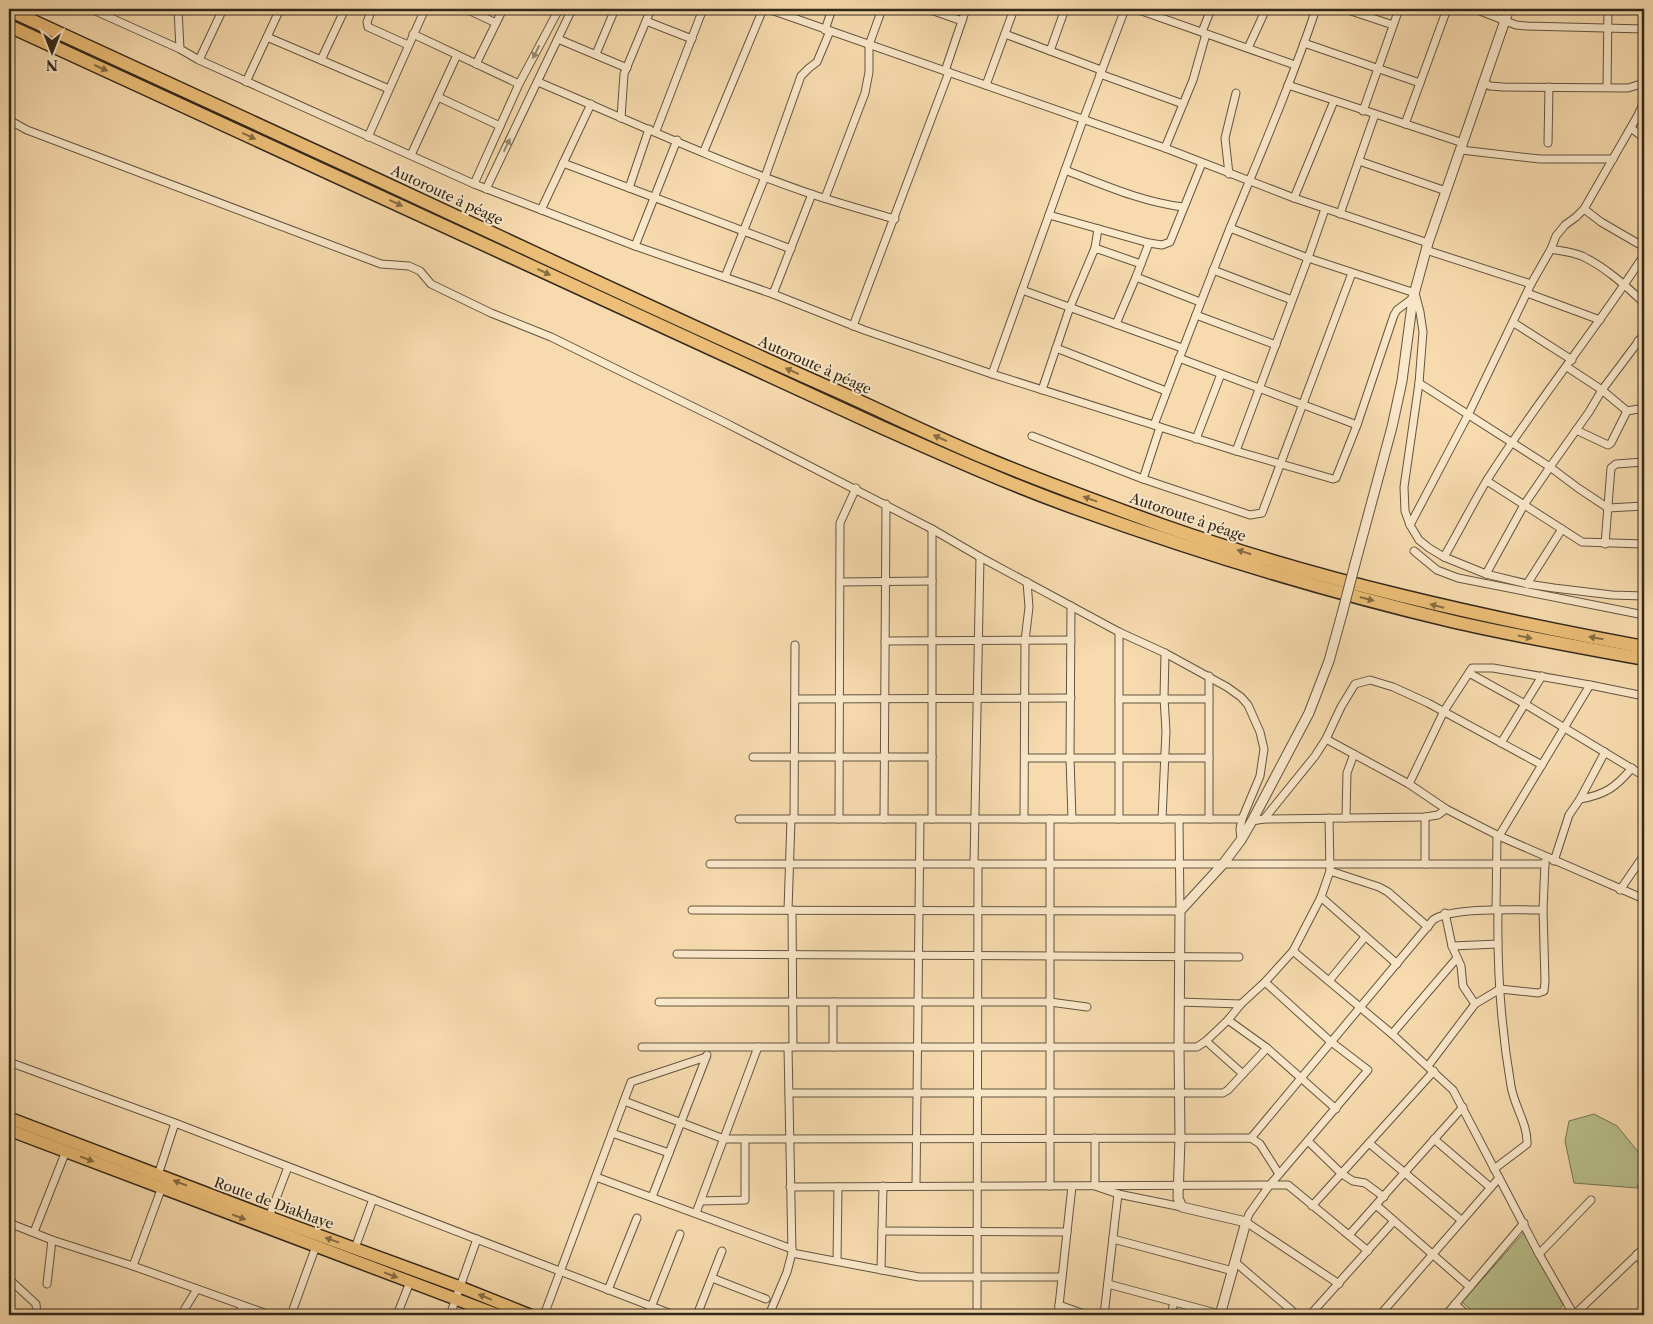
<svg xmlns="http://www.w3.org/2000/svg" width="1653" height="1324" font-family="'Libre Caslon Text',serif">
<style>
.green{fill:#b9c18e;stroke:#767454}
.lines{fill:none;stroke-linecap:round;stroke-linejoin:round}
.minor-casing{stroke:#635540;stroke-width:9}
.tertiary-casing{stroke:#635540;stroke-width:11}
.primary-casing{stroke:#32281b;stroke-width:14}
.motorway-casing{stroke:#32281b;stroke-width:15}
.minor{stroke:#fae8ca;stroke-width:7}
.tertiary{stroke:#fae8ca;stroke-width:9}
.primary{stroke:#ecbe77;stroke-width:11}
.motorway{stroke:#ecbe77;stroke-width:12}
.tertiary-bridge-casing{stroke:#635540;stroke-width:11;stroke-linecap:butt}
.tertiary-bridge{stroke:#fae8ca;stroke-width:9}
.oneway{fill:#968872}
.oneway2{fill:#866c44}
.labels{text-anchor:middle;stroke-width:4;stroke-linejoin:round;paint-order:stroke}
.street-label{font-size:14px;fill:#32281b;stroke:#fae8ca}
</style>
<rect width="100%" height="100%" fill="#f7dbae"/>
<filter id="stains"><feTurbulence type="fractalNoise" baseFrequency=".004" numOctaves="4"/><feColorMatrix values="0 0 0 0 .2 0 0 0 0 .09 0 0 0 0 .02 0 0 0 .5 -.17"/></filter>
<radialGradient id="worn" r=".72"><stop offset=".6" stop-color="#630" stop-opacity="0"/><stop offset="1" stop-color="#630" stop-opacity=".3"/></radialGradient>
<g class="green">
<path d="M1594 1114 1617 1126 1644 1159V1168L1637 1188 1574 1183 1565 1141 1569 1121Z"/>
<path d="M1526 1230 1563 1305 1554 1315H1477L1462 1302Z"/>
</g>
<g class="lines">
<defs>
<g id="minor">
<path d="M91 9 180 49"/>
<path d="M178 9 180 49 199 60 474 184 635 246 773 294 864 330 992 374 1236 451 1333 479 1336 478 1357 425 1394 315 1397 310 1413 298"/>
<path d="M372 9 367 22 368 27 408 45"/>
<path d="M466 9 496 23"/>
<path d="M768 9 1165 148 1294 198 1428 243"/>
<path d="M928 9 962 21"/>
<path d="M1136 9 1295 65"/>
<path d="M1345 9 1393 25"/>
<path d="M1475 9 1516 25 1527 26 1644 29"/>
<path d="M646 21 692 39"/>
<path d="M825 30 832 9"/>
<path d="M1202 32 1211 9"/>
<path d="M413 34 519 84"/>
<path d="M1005 34 1101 70"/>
<path d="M267 37 389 89"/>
<path d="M558 39 627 68"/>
<path d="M1304 43 1420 83"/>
<path d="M1248 48 1266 9"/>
<path d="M1050 51 1065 9"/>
<path d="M596 54 615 9"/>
<path d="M199 60 223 9"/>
<path d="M321 60 345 9"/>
<path d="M476 64 503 9"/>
<path d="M945 71 966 9"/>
<path d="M1100 74 1183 104"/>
<path d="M246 82 280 9"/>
<path d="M538 82C628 120 718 162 811 194 838 203 867 211 895 219"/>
<path d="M1483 82 1490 86 1503 87 1628 88 1644 83"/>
<path d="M986 85 1014 9"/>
<path d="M1288 85 1463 143"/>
<path d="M1607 87 1608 9"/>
<path d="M438 97 500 126"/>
<path d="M1363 111 1399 9"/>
<path d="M621 118 624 74 651 9"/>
<path d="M9 120 27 130 381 264 409 266 420 271 431 284 491 313 551 337 722 421 932 529 980 557 1119 632 1165 653 1227 687 1241 697 1248 705 1260 732 1264 749 1260 776 1242 819 1240 829 1241 839"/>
<path d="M1405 124 1447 9"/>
<path d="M1631 128 1644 138"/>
<path d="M656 131 703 9"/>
<path d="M368 137 425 9"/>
<path d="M1548 143 1549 87"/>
<path d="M1165 148 1193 80 1206 34"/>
<path d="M1461 150 1540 159H1613"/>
<path d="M704 151 763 9"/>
<path d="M411 155 457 55"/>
<path d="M1359 161 1446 191"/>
<path d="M563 163 791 249"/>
<path d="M1065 170C1104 185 1142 202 1183 207"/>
<path d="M1229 174 1225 138 1236 93"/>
<path d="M474 184 519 84 559 9"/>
<path d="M629 188 649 129"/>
<path d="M486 189 572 9"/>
<path d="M825 198 865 93 869 72V45L882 9"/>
<path d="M1294 198 1334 101"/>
<path d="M1584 209 1638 115 1644 102"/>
<path d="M541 210 591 104"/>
<path d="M1340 214 1375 114"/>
<path d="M1049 215 1149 243"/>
<path d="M1230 228 1308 258 1415 293 1420 312 1423 332 1419 383 1404 487 1405 511 1410 525 1419 540 1429 548 1444 557 1486 574 1527 584 1554 588 1612 595 1644 596"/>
<path d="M635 246 677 140"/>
<path d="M1095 248 1098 229"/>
<path d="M1551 249C1561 251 1572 252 1582 256 1605 267 1625 285 1644 303"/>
<path d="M1426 250 1531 284"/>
<path d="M1141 264 1149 243 1162 245 1170 242 1202 163"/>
<path d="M1213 270 1292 300"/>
<path d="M725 277 765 177 801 76 809 68 817 62 830 31"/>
<path d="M1022 290 1182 348"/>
<path d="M1527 293 1600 320"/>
<path d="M773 294 812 194"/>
<path d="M1196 315 1276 345"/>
<path d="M1514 323 1572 360"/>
<path d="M1116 324 1136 277 1200 302"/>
<path d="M853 326 949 72"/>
<path d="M1638 341 1644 347"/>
<path d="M1056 348 1166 391"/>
<path d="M1179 358 1357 425"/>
<path d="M1567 367 1602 390 1627 411 1644 408"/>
<path d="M992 374 1083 120 1125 9"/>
<path d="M1419 383 1550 467 1578 488 1608 508 1644 506"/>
<path d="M1042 390 1070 307 1095 248 1141 264 1136 277"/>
<path d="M1154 425C1179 359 1204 293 1230 228 1260 155 1291 83 1316 9"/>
<path d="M1576 430 1608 445 1611 443 1627 411"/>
<path d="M1032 436 1143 479 1250 515 1262 513 1352 273"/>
<path d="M1196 439 1221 374"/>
<path d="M1236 451 1308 258 1325 209"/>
<path d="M1143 479 1160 427"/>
<path d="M1487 481 1582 542 1644 544"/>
<path d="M1410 525 1468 415 1531 284 1551 249 1556 236 1565 225 1576 217 1584 209 1601 222 1644 247"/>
<path d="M1605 544 1611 468 1616 464 1644 462"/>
<path d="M1414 551 1437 570 1458 578 1644 615"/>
<path d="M1444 557C1459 531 1472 505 1487 480 1536 403 1594 332 1644 255"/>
<path d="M1486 574 1524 505 1550 467 1589 412 1602 390 1644 334"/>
<path d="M840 582 932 581"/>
<path d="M1527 584 1562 529"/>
<path d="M1071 606 1070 758 1072 819"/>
<path d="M1119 632V819"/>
<path d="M885 641 1071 640"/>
<path d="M1469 673 1525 704 1644 776"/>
<path d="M1209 676V819"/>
<path d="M795 699 1071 698"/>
<path d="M1119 699H1209"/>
<path d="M1326 739 1341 707 1355 684 1370 680 1393 687 1428 703 1542 765"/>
<path d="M1501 743 1542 676"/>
<path d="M753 757H932"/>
<path d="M1025 758H1209"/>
<path d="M1409 784 1444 711 1472 668H1493L1590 685 1644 696"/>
<path d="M1580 799 1605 752"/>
<path d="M1425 817V864"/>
<path d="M1346 818 1347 773 1354 754"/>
<path d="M739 819H1242"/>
<path d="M794 819 795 645"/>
<path d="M839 819 840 523 856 488"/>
<path d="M884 819 886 504"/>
<path d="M932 819V529"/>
<path d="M1024 819 1025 641 1029 607 1027 582"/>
<path d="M1050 819V1186"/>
<path d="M1162 819 1166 731 1164 698 1165 653"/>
<path d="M1264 819 1425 817 1438 815 1446 809"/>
<path d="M1252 821 1264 819 1315 756 1326 739 1409 784 1446 809 1499 836 1644 899"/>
<path d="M1499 836 1590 685"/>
<path d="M1554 861 1569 815 1580 799C1605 795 1616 787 1632 768"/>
<path d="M710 864H1545"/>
<path d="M974 864 980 557"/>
<path d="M1330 871 1379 887 1388 892 1428 927"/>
<path d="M1620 890 1644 855"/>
<path d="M1321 897 1397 964"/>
<path d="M692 910 1180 911 1179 819"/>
<path d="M788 910 791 819"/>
<path d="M792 910 793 1047"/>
<path d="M1496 910 1497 835"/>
<path d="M1445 913 1452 946 1461 966 1463 986 1475 1004 1500 989 1538 993 1544 991 1545 981 1543 910 1545 862"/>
<path d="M1452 946 1498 944"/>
<path d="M1293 951 1392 1034 1453 1090 1539 1254 1574 1315"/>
<path d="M677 954 1239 957"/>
<path d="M1329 981 1365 937"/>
<path d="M1265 982 1330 1041 1368 1070 1269 1186 1249 1214 1246 1222 1339 1284"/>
<path d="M659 1002H1050L1087 1007"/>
<path d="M1179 1002 1241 1004"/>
<path d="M1228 1020 1267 1048 1336 1109"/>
<path d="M1392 1034 1457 958"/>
<path d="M1206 1041 1243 1074"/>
<path d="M642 1047H1197L1206 1041 1228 1020 1241 1004 1265 982 1293 951 1321 897 1330 871 1329 818"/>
<path d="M833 1047V1002"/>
<path d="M9 1062 175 1123 674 1315"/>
<path d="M1428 1066 1475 1004"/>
<path d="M789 1093H1223L1228 1090 1267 1048"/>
<path d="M624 1101 724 1139 1251 1138 1260 1144 1279 1174"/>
<path d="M612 1133 669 1153"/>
<path d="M1095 1138V1186L1118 1194 1182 1207"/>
<path d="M1251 1138 1433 920C1451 907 1518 910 1543 910"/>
<path d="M1434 1139 1490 1187"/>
<path d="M1308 1141 1342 1174 1353 1181 1365 1183 1384 1197"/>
<path d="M1369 1143 1461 1220"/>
<path d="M1494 1169 1527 1144C1528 1124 1514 1106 1511 1086 1501 1028 1497 969 1498 910"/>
<path d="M158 1175 175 1123"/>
<path d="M596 1177 792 1249"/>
<path d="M916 1186 920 819"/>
<path d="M790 1187 1288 1185 1368 1251"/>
<path d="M652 1197 707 1055"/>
<path d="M701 1201 745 1200V1139"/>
<path d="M1376 1205 1470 1287"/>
<path d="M1312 1206 1434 1071"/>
<path d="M696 1213 758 1047"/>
<path d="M269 1217 288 1167"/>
<path d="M9 1223 52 1240 133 1266 270 1315"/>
<path d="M882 1231 1067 1232"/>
<path d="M34 1232 66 1151"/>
<path d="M1349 1235 1463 1107"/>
<path d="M1113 1239 1233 1271"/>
<path d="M355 1248 373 1199"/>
<path d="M792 1253 919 1277H1062"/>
<path d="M1539 1254 1591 1200"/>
<path d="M1637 1254 1644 1264"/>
<path d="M837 1261 838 1187"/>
<path d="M1235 1262 1297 1315"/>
<path d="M133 1266 162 1187"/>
<path d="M881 1270 883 1186"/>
<path d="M712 1278 766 1299"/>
<path d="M9 1279 36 1304 37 1315"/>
<path d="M47 1284 52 1240"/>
<path d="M1108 1284 1223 1315"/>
<path d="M608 1290 637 1218"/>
<path d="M1455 1304 1467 1315"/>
<path d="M1059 1305 1087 1315"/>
<path d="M181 1315 197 1289"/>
<path d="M238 1315 243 1306"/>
<path d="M291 1315 316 1246"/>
<path d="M397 1315 410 1282"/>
<path d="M450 1315 477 1239"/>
<path d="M544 1315 631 1082 706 1057"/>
<path d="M648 1315 680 1234"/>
<path d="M697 1315 722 1251"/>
<path d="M769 1315 787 1272 792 1253 788 1047"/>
<path d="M977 1315 978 864"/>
<path d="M1058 1315 1072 1186"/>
<path d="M1104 1315 1118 1194"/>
<path d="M1171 1315 1174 1302"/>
<path d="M1310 1315 1394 1221"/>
<path d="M1380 1315 1499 1178"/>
<path d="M1446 1315 1524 1223"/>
<path d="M1574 1315 1644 1248"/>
</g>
<g id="tertiary">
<path d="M1355 564 1392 427 1402 381 1413 298 1428 243 1509 9"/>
<path d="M1220 1315 1246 1222 1182 1207 1178 1198 1180 1138 1179 1047 1180 911 1223 864 1241 840 1252 821 1309 713 1329 661 1342 614"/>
</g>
<g id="primary">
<path d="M9 1118 269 1217 460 1287 530 1315"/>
<path d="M9 1130 498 1315"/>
</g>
<g id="motorway">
<path d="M9 10C186 92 363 172 539 255 638 301 737 347 837 391 888 414 939 439 990 460 1048 484 1106 505 1164 526 1321 581 1482 617 1644 647"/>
<path d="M9 26 881 427C946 456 1011 485 1078 509 1200 553 1325 591 1451 621 1515 636 1580 647 1644 659"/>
</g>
</defs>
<use href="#minor" class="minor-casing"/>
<use href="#tertiary" class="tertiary-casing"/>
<use href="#primary" class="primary-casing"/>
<use href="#motorway" class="motorway-casing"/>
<use href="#minor" class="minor"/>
<use href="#tertiary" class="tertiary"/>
<use href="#primary" class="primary"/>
<use href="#motorway" class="motorway"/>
<defs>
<path id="tertiary-bridge" d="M1342 614 1355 564"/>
</defs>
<use href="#tertiary-bridge" class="tertiary-bridge-casing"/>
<use href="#tertiary-bridge" class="tertiary-bridge"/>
</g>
<defs><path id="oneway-solid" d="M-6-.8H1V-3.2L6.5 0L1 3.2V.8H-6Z" transform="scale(1.25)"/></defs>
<g class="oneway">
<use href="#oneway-solid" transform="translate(536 52) rotate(117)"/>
<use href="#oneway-solid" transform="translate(507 145) rotate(-64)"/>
</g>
<g class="oneway2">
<use href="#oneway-solid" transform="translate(101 68) rotate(24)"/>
<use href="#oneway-solid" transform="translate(249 136) rotate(25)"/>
<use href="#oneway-solid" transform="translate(396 203) rotate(25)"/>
<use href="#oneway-solid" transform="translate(544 272) rotate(25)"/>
<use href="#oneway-solid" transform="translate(792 371) rotate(-156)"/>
<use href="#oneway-solid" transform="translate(940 438) rotate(-156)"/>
<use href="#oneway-solid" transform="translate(1090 499) rotate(-160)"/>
<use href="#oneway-solid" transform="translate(1244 552) rotate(-162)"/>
<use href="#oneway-solid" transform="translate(1367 599) rotate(15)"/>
<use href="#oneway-solid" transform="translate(1437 606) rotate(-166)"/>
<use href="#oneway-solid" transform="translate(1525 637) rotate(12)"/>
<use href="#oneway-solid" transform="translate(1596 638) rotate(-170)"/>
<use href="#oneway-solid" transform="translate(87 1159) rotate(21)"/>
<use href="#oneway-solid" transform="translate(180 1183) rotate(-159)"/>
<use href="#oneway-solid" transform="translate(239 1217) rotate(21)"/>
<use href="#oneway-solid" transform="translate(332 1240) rotate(-160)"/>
<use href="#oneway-solid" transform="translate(391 1275) rotate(21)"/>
<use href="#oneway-solid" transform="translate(485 1297) rotate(-158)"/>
</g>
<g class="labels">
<g class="street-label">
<text transform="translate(447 195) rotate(25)" y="5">Autoroute à péage</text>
<text transform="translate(815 365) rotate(24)" y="5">Autoroute à péage</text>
<text transform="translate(1188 517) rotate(19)" y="5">Autoroute à péage</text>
<text transform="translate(274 1203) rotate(20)" y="5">Route de Diakhaye</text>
</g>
</g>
<rect width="1653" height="1324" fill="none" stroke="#f7dbae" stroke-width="30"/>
<rect x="10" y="10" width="1633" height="1304" fill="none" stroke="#32281b" stroke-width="2.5"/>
<rect x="15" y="15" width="1623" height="1294" fill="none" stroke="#32281b"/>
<g transform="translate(52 52) rotate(180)" stroke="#fae8ca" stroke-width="4" paint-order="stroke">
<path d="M0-4L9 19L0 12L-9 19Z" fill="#32281b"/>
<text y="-8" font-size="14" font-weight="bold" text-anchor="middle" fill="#32281b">N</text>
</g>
<rect width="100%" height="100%" filter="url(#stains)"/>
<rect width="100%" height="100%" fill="url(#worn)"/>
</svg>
